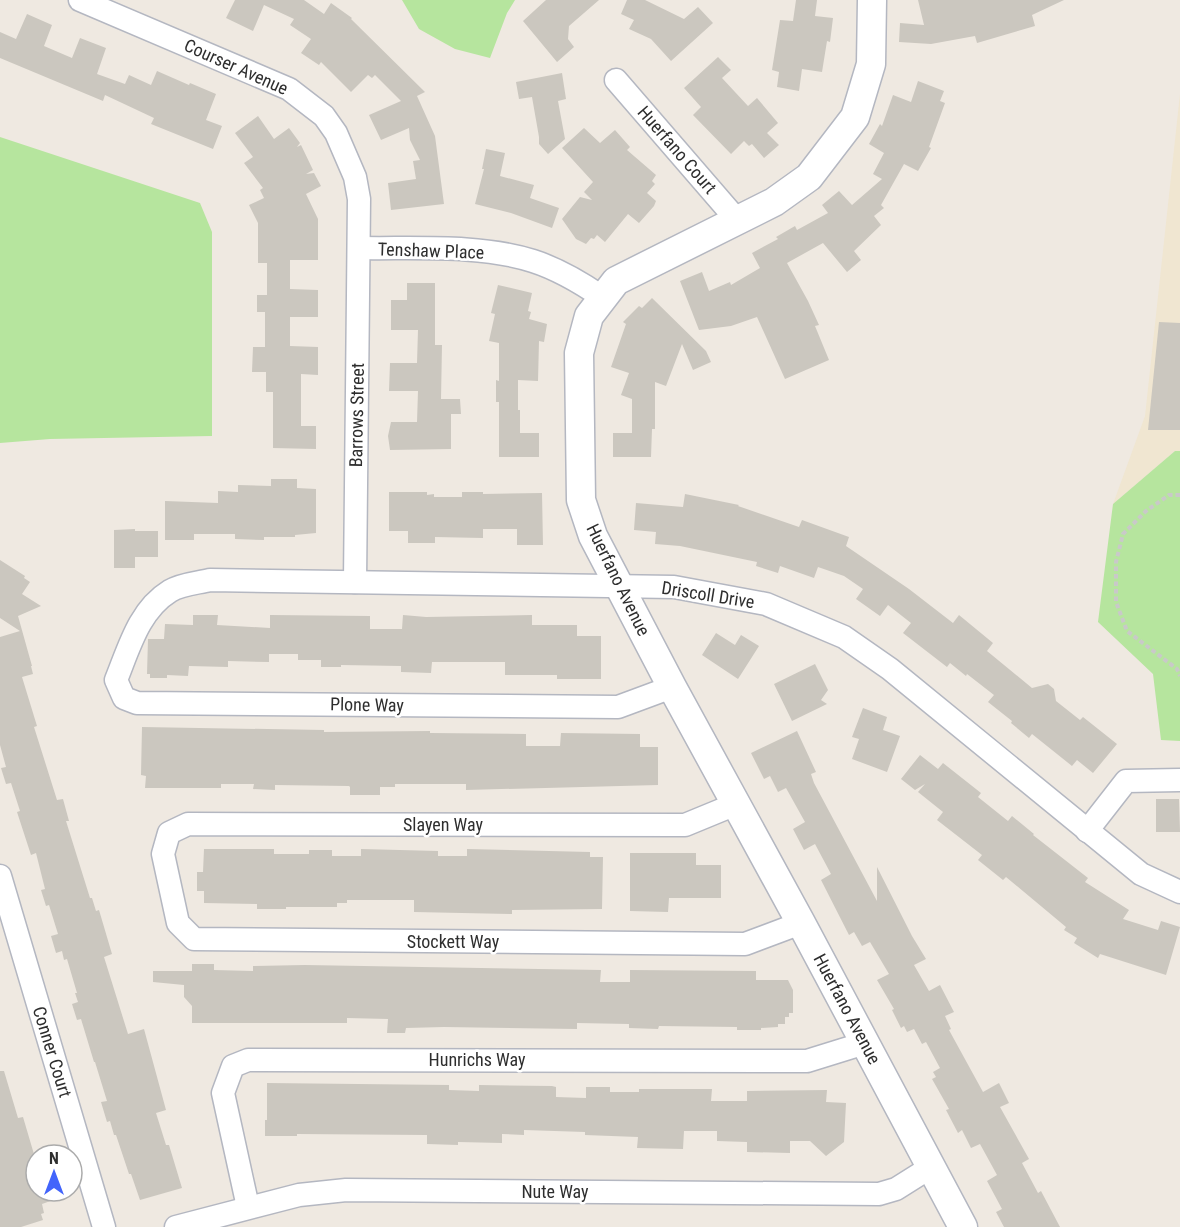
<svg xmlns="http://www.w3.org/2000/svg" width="1180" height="1227" font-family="'Roboto Condensed',sans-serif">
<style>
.education{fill:#f0e6d1}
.green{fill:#b6e59e}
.building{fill:#cbc7bf}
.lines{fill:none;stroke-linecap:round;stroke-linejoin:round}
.minor-casing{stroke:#b4b7c1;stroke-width:25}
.tertiary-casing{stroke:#b4b7c1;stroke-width:31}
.path{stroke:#c9c9c9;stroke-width:4;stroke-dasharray:4.5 3;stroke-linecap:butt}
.minor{stroke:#fff;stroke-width:22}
.tertiary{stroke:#fff;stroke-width:28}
.labels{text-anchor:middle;stroke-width:5;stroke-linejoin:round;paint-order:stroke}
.street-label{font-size:18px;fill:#2e2e2e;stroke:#fff}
</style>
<rect width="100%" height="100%" fill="#efe9e1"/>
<path class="education" d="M1180 94V451H1175L1113 504 1145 416Z"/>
<g class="green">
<path d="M402 0H515L507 13 490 58 455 49 419 29Z"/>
<path d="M0 137 200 203 212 232V436L50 439 0 443Z"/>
<path d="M1175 451H1180V741L1161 740 1153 674 1098 622 1113 504Z"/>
</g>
<g class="building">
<path d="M235 0H304L324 14 331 3 352 18 351 19 425 92 417 96 435 136 444 204 391 210 388 183 416 179 413 161 420 160 410 140 409 128 381 140 369 115 401 101 375 75 372 78 368 75 351 92 321 62 319 65 301 53 311 39 290 25 294 19 264 5 253 31 226 18Z"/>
<path d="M546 0H599L569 26 568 39 574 47 557 62 523 21Z"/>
<path d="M627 0H645L684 19 698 7 713 23 671 61 651 39 629 29 634 20 621 14Z"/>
<path d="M796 0H817L815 16 833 18 830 42 827 41 822 72 802 69 799 91 777 87 779 72 772 70 780 20 793 21Z"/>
<path d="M918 0H1064L1032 15 1035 26 977 43 975 36 931 44 899 42 900 23 924 25Z"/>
<path d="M27 14 52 25 44 46 72 58 80 38 106 48 97 74 125 84 129 75 151 85 157 71 189 85 190 83 216 94 206 120 222 126 213 149 151 124 154 118 105 95 103 101 0 58V32L16 39Z"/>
<path d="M718 57 731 70 722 78 748 106 757 98 778 123 767 133 779 145 764 158 752 144 749 146 744 141 731 154 693 115 701 107 684 88Z"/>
<path d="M562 73 566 99 558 101 565 139 548 154 539 144V137L532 97 519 99 516 82Z"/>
<path d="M918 81 944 91 940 101 945 103 929 147 931 148 918 171 904 164 881 205 884 208 874 216 881 225 854 251 861 260 847 272 823 243 787 263 808 301 819 325 815 326 829 360 785 379 757 317 731 326 699 330 680 281 702 272 709 291 730 282 731 285 760 268 752 253 778 239 776 237 795 226 797 230 828 213 822 205 839 191 852 205 882 179 873 174 884 153 869 144 880 124 882 126 893 95 911 102Z"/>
<path d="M258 116 274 139 289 128 300 143 297 147 301 145 313 170 306 174 314 173 321 186 306 194 318 219V260H290V289L318 290V317H290V346L318 347V375L301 374V426H316V449L273 448V392H266V372H252L253 347H265V312H257V295H267V263H258V223L249 205 264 198 260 190 263 188 244 163 253 157 235 133Z"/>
<path d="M584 128 600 143 615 130 630 147 627 150 656 175 652 181 655 184 647 193 656 201 654 206 639 223 628 214 605 242 597 235 594 239 591 238 586 244 576 239 562 219 580 197 592 200 584 192 593 182 562 148Z"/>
<path d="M486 149 505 153 500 176 534 185 530 198 559 208 552 228 511 213 475 204 484 169H482Z"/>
<path d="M407 283H435V345H442L441 399H460L461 414H451V449L390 450 388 436 391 422H417L418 391H389L390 363H417L418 330H391V300H407Z"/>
<path d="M498 285 532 293 528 311 531 312 529 319 547 324 544 342 539 341 538 381 518 380V410H520V433H539V457H499V402H496V380L499 381V343L489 341 495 314 491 313Z"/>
<path d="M652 298 706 351 711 362 693 370 682 344 666 386 655 382V429H652L651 457H613V433H632V399L621 395 629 373 611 367 626 324 623 322 639 306 642 308Z"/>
<path d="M1159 322 1180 323V430H1148Z"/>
<path d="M271 479H297V488L316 489V533L295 535V537H264V540L235 539V534H194V540H165V501L218 503V491L238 492V485L271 486Z"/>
<path d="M389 492H427V495L434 494V497H462V492H483V494L542 493 543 545H517V529H483V538L435 537V543H408V531H389Z"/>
<path d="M685 494 739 505 738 506 799 527 802 520 849 537 846 546 909 589 953 623 959 615 993 643 987 651 1032 688 1048 684 1054 689 1056 701 1080 720 1083 717 1117 744 1093 773 1077 760 1072 766 1032 734 1029 738 1011 723 1012 721 988 702 994 695 967 674 966 676 950 663 947 667 903 633 911 623 888 605 880 616 856 599 863 589 844 576 818 567 814 578 780 566 778 573 756 566 757 562 680 546 655 544 656 532 634 530 636 503 683 507Z"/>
<path d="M135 529V531H158V557H135V568H114V530Z"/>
<path d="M0 560 25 576 24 578 30 582 22 594 41 606 18 616 32 666H31L33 674 22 677 37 726 34 727 57 800 63 799 69 821H66L90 898H92L96 911 99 910 112 954 104 957 128 1034 144 1029 166 1110 156 1113 166 1145H169L182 1188 140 1200 131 1174H129L116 1135H114L110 1121 107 1122 101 1102 107 1101 95 1062H94L81 1019 77 1020 72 1004 78 1002 75 993H77L67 959 64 960 62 951 56 953 51 936 58 934 49 905 46 906 41 890 45 889 36 853 31 855 17 812 20 811 11 783 6 784 1 768 6 767 0 745V637L20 631 0 618Z"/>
<path d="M193 615H218L217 625 270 628V615L370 616V629H402L403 615 426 617 532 615V625H577V636H601V679H557V675H505V662H432L431 673 401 672V666L341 665V667H321V660H298V654H269V662L228 661V667L189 666 188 676 167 675V678H150V674H147L148 639H164L165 624 193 625Z"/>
<path d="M716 633 735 645 741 635 759 646 738 679 702 655Z"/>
<path d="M815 664 828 690 821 700 827 704 792 721 774 684Z"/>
<path d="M863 708 887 717 883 730 900 736 887 772 852 759 859 739 852 737Z"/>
<path d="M142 727 324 730V732L430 731V733L526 734V746H560L561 733 640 734V747H658V785L466 790V784H395V787H380V795H350V787L349 786 275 785V790L253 789 254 784H221V788H145L146 776 141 775Z"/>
<path d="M797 731 816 772 811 774 814 783 877 901V867L912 936 926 959 914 965 929 991 940 985 954 1012 945 1016 951 1029 949 1030 983 1092 999 1083 1009 1103 1000 1107 1029 1159 1022 1163 1038 1193 1041 1191 1060 1227H1004L996 1212 1002 1209 987 1181 997 1175 980 1144 971 1148 962 1130 958 1133 946 1110 949 1109 932 1079 936 1077 933 1072 940 1068 926 1042 922 1044 914 1029 907 1032 904 1026 901 1028 892 1010 894 1009 877 980 889 974 870 942 862 946 854 932 849 935 821 880 831 874 815 844 804 850 793 829 805 822 786 788 778 792 770 776 764 779 751 753Z"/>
<path d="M920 755 938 769 943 763 981 793 978 797 1008 821 1012 816 1034 834 1033 835 1088 878 1085 882 1129 910 1123 919 1158 930 1161 921 1180 927 1166 975 1100 954 1098 958 1074 943 1077 938 1064 930 1066 927 1006 877 1003 880 978 860 982 855 937 820 943 812 918 792 925 784 915 790 901 779Z"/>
<path d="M1156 799H1179L1180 832H1156Z"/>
<path d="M204 849H274V854H309V850H332V856H361V849L438 851V856H467V849L590 852V857H603L602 909 512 910V914L414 912V900H347V903H337V907H286V909H257V904L204 903V891H197V872H203Z"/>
<path d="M630 853H696V865H721V898H669L668 912 630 911Z"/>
<path d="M192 964H214V970L253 971V966L305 965 601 970 600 982H630V970L756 971V980H788L793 990V1013H789V1017H785V1024H778V1027L761 1028V1030H737V1027L659 1026 658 1029 629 1028V1024L577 1023V1029L444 1027 406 1028 405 1033H387L388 1019 347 1018V1023H192V1006L184 997V985L153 982V971H192Z"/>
<path d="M0 1071H4L18 1118 23 1117 36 1161V1191H73V1193L42 1204 44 1213 41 1214 43 1220 21 1227H0Z"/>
<path d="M267 1083 449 1085V1090L479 1091V1085L552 1086 556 1087V1097L586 1098V1087H610V1092H639V1089H712L711 1101H747V1091L827 1090 826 1102 846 1103 844 1142 826 1156 810 1141H790V1153L747 1152V1142L717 1141V1131H684L683 1149 637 1148 638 1137 585 1135V1132L524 1130V1135L502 1134V1143L458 1142V1145L427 1144V1135L297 1134V1136H265V1120H267Z"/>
</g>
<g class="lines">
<defs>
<g id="minor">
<path d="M80 0 289 89 324 116 336 133 355 177 359 199 355 582"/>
<path d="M616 80 737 220"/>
<path d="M359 248C414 249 480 244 533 261 558 269 580 282 602 297"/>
<path d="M672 687 618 707 137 703 124 698 116 680C129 648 139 610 170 591 181 584 198 583 210 580L674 587 766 604 844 637 890 669 1141 874 1180 892"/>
<path d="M736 804 685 825 188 824 169 833 163 854 178 923 194 939 745 944 801 923"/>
<path d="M1087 831 1126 781 1180 780"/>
<path d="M0 876 104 1227"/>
<path d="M248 1207 223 1093 233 1066 248 1060 807 1061 865 1043"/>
<path d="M176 1227 299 1195 346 1190 879 1194 896 1189 931 1167"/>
</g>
<path id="tertiary" d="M872 0 871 64 855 117 809 177 774 202 616 281 589 316 579 353 581 500 593 536 672 687 801 923 963 1227"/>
</defs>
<use href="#minor" class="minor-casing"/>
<use href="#tertiary" class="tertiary-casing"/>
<path class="path" d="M1180 495H1169L1146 511 1123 534 1116 562V602L1127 631 1177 669 1180 676"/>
<use href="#minor" class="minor"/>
<use href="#tertiary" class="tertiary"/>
</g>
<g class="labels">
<g class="street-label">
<text transform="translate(236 67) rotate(24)" y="6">Courser Avenue</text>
<text transform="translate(677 150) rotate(49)" y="6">Huerfano Court</text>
<text transform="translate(431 251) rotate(2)" y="6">Tenshaw Place</text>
<text transform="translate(357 415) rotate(-89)" y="6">Barrows Street</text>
<text transform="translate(618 580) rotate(64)" y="6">Huerfano Avenue</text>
<text transform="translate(708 595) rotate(9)" y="6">Driscoll Drive</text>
<text transform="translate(367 705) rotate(1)" y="6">Plone Way</text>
<text x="443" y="831">Slayen Way</text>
<text x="453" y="948">Stockett Way</text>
<text transform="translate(847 1009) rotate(62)" y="6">Huerfano Avenue</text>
<text transform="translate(52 1052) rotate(73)" y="6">Conner Court</text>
<text x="477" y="1066">Hunrichs Way</text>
<text x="555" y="1198">Nute Way</text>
</g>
</g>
<g transform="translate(54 1173)"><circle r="28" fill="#ffffff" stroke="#ababab" stroke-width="1.5"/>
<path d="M0-4.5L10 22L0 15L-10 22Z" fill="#4264fb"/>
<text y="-9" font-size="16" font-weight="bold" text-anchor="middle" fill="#2e2e2e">N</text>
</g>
</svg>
